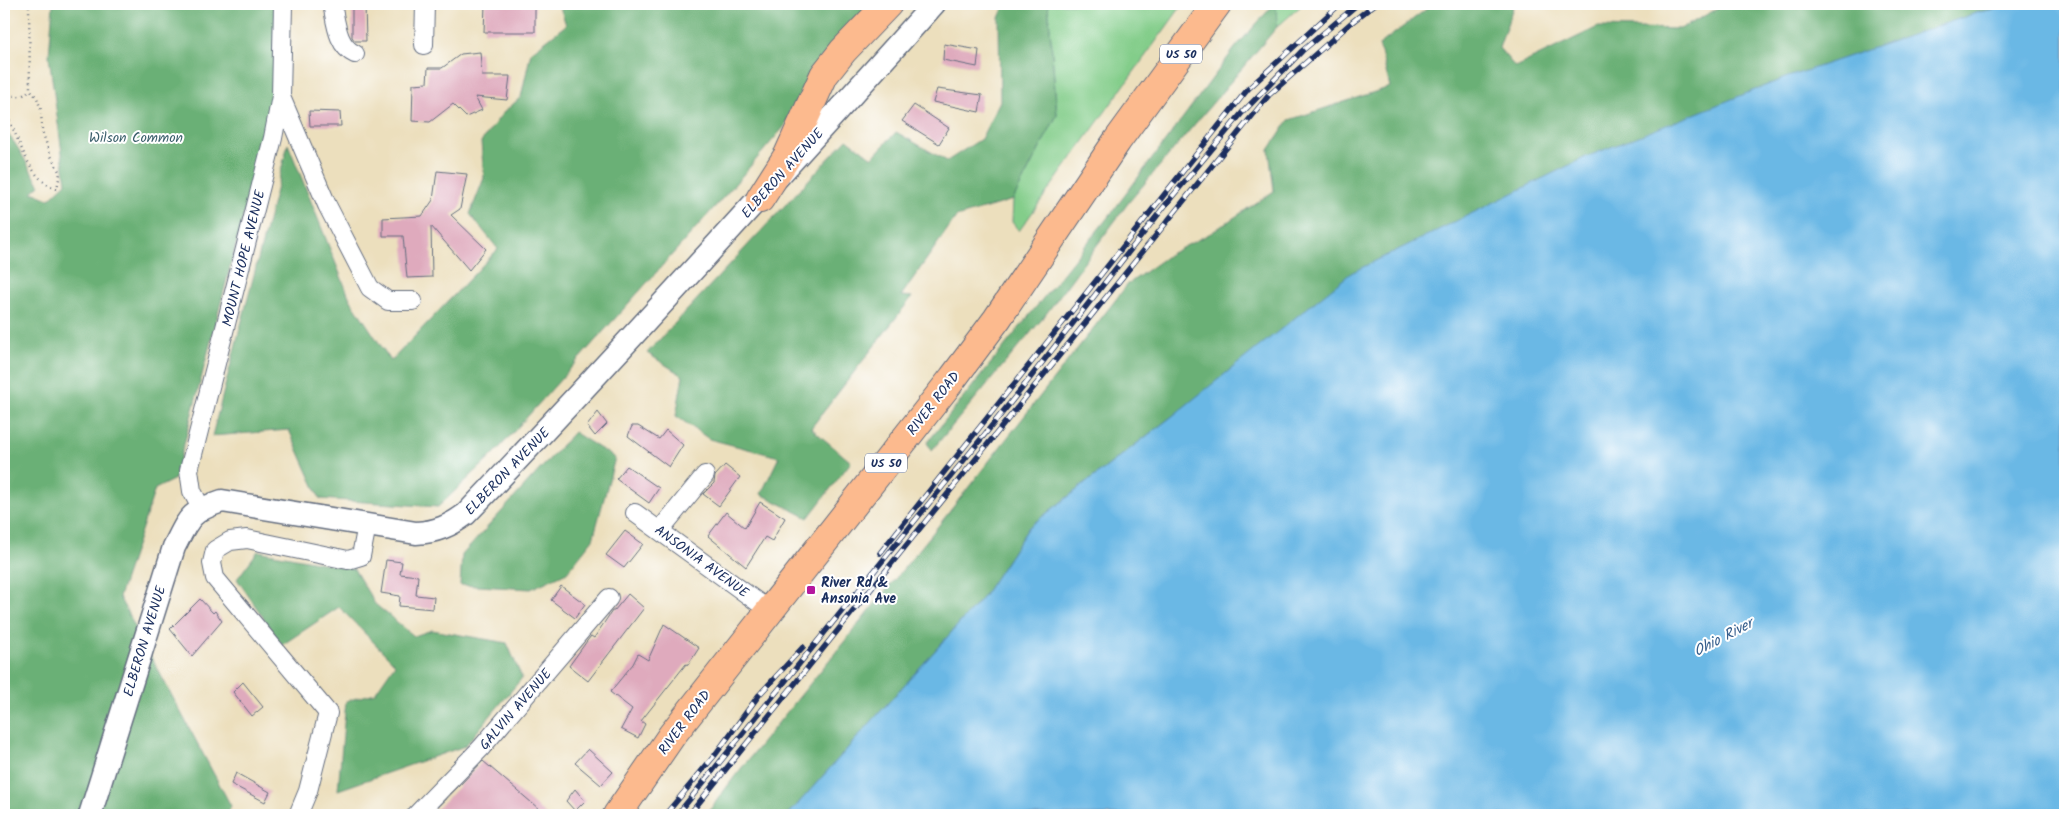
<svg xmlns="http://www.w3.org/2000/svg" width="2069" height="819" font-family="Kalam,sans-serif">
<style>
.green{fill:#83cd8a;stroke:#4f7e74}
.forest{fill:#6ab076;stroke:#42706a}
.water{fill:#6bb8e5;stroke:#4374a2}
.building{fill:#dfaabd}
.lines{fill:none;stroke-linecap:round;stroke-linejoin:round}
.minor-casing{stroke:#646d7f;stroke-width:20}
.tertiary-casing{stroke:#646d7f;stroke-width:25}
.primary-casing{stroke:#646d7f;stroke-width:30}
.path{stroke:#646d7f;stroke-width:2.5;stroke-dasharray:1 4;stroke-linecap:butt}
.minor{stroke:#fff;stroke-width:18}
.tertiary{stroke:#fff;stroke-width:22}
.primary{stroke:#fcba8e;stroke-width:28}
.rail-casing{stroke:#1b2f5e;stroke-width:5.5}
.rail{stroke:#fff;stroke-width:4;stroke-dasharray:11;stroke-linecap:butt}
.poi-dot{fill:#b5179e;stroke:#fff;stroke-width:2}
.labels{text-anchor:middle;stroke-width:4;stroke-linejoin:round;paint-order:stroke}
.shield{fill:#fff;stroke:#5f6d8e;stroke-width:1}
.shield-label{font-size:12px;font-weight:bold;fill:#1b2f5e}
.park-label{font-size:14px;fill:#3a5e6b;stroke:#fff}
.street-label{font-size:14px;fill:#1b2f5e;stroke:#fff}
.poi-label{font-size:14px;font-weight:bold;fill:#1b2f5e;stroke:#fff;text-anchor:start}
.water-label{font-size:15px;font-style:italic;fill:#375f8d;stroke:#fff}
</style>
<rect width="100%" height="100%" fill="#fff"/>
<filter id="ink" filterUnits="userSpaceOnUse"><feTurbulence type="fractalNoise" baseFrequency=".02" numOctaves="2"/><feDisplacementMap in="SourceGraphic" scale="10" xChannelSelector="R" yChannelSelector="G"/><feConvolveMatrix kernelMatrix="1 2 1 2 8 2 1 2 1" color-interpolation-filters="sRGB"/></filter>
<filter id="wash" filterUnits="userSpaceOnUse"><feTurbulence type="fractalNoise" baseFrequency=".0096" numOctaves="4" result="noise"/><feDisplacementMap in="SourceGraphic" scale="20" xChannelSelector="R" yChannelSelector="G"/><feGaussianBlur stdDeviation="1.12" result="paint"/><feColorMatrix in="noise" values="0 0 0 0 0 0 0 0 0 0 0 0 0 0 0 0 0 1.4 0 .05"/><feComposite in="paint" operator="in"/></filter>
<g filter="url(#wash)">
<rect width="100%" height="100%" fill="#ecdfbd"/>
<g class="green">
<path d="M1048 4H1183L1019 231 1012 222 1013 200 1057 115Z"/>
<path d="M1276 4H1303L1277 27Z"/>
</g>
<g class="forest">
<path d="M53 4H283L273 102 175 479 155 489 119 597 231 806 225 815H4V130C20 146 27 167 40 185L32 192 49 199 66 183 49 56Z"/>
<path d="M559 4H870L815 65 784 127 729 191 493 455 438 507 320 499 289 430 212 436 288 144 350 299 391 361 498 249 470 214 484 178 481 142 502 114 521 97 531 52 566 25Z"/>
<path d="M1005 4H1048L1057 115 1013 200 956 217 901 296 912 297 811 428 851 462 808 518 761 494 779 457 709 439 676 416 683 376 647 353 847 139 872 158 896 132 947 161 981 139 1000 101 999 18Z"/>
<path d="M1274 4H1276L1277 27 1129 202 1043 318 932 450 927 443 1113 211 1235 48Z"/>
<path d="M1433 4H1514L1499 48 1515 67 1598 27 1680 29 1726 4H2021L1979 12 1170 418 1029 527 983 597 788 815H706L735 776 935 530 1128 284 1170 254 1211 233 1274 191 1269 150 1289 120 1390 87 1379 45Z"/>
<path d="M574 432 615 458 593 539 567 572 531 589 460 585 462 555Z"/>
<path d="M258 551 354 569 375 604 414 636 432 630 507 643 522 678 465 746 338 790 346 701 375 693 395 664 339 607 282 645 237 579Z"/>
</g>
<path class="water" d="M2021 4H2065V815H788L983 597 1029 527 1170 418 1351 273 1586 157 1785 78 1979 12Z"/>
<g id="blocks">
<g class="building">
<path d="M352 4H365L366 41H355L352 37Z"/>
<path d="M485 4H535V32H484Z"/>
<path d="M944 44 979 50 977 67 943 60Z"/>
<path d="M480 52 482 76H510L507 100 475 97 482 110 466 117 453 104 430 122 412 121 413 84 427 83 428 68H442L461 54Z"/>
<path d="M937 89 982 95 979 112 933 102Z"/>
<path d="M914 105 949 128 939 144 902 121Z"/>
<path d="M309 111 340 112 341 126H310Z"/>
<path d="M437 171 467 174 460 209 451 215 486 249 469 270 431 226 432 277 407 278 403 236H383V218L422 216 433 200Z"/>
<path d="M598 412 607 424 595 436 587 426Z"/>
<path d="M632 426H638L659 439 666 430 683 445 669 467 628 436Z"/>
<path d="M725 465 740 477 719 506 703 494 714 483 715 476Z"/>
<path d="M627 466 659 488 649 503 616 479Z"/>
<path d="M760 502 785 518 772 541 765 537 746 567 708 536 726 512 745 528Z"/>
<path d="M625 531 643 544 624 568 606 555Z"/>
<path d="M386 560 402 562 400 574 418 576 416 595 434 597 433 609 399 606 400 596 381 593Z"/>
<path d="M561 586 585 604 575 618 551 600Z"/>
<path d="M628 594 644 608 588 681 569 666 587 641 591 636 594 638 612 611H614Z"/>
<path d="M200 599 213 613 215 611 222 621 192 656 170 629Z"/>
<path d="M664 624 699 648 688 665 686 664 641 721 645 724 638 738 621 729 632 709 610 692 633 664 638 654 648 660Z"/>
<path d="M243 682 263 707 252 716 233 692Z"/>
<path d="M588 749 613 772 601 785 575 763Z"/>
<path d="M483 761 546 815H431Z"/>
<path d="M236 773 270 792 265 802 231 784Z"/>
<path d="M575 789 585 801 575 811 566 801Z"/>
</g>
</g>
</g>
<g filter="url(#ink)">
<use href="#blocks" fill-opacity="0" stroke="#646d7f" stroke-width="1"/>
<g class="lines">
<defs>
<g id="minor">
<path d="M332 4C336 22 337 46 355 54"/>
<path d="M424 45 425 4"/>
<path d="M281 97 327 205 370 288 388 301H413"/>
<path d="M201 508 192 491 189 470 273 138 281 96 283 4"/>
<path d="M635 513 770 611"/>
<path d="M660 530 705 475"/>
<path d="M298 815 308 791 328 713 215 578 212 563 215 550 230 541 247 539 348 560 361 556 367 525"/>
<path d="M416 815 481 748 609 598"/>
</g>
<path id="tertiary" d="M90 815 174 547C189 518 189 512 222 501L416 533C436 532 450 526 466 514 625 347 779 176 934 4"/>
<g id="primary">
<path d="M760 199 788 155 824 75 843 51 888 4"/>
<path d="M617 815 672 735 953 378 997 319 1117 141 1217 4"/>
</g>
</defs>
<use href="#minor" class="minor-casing"/>
<use href="#tertiary" class="tertiary-casing"/>
<use href="#primary" class="primary-casing"/>
<g class="path">
<path d="M4 92C14 96 22 100 30 89"/>
<path d="M4 112C21 137 25 178 57 189L60 173 50 154 42 131 41 110 37 98 30 89 29 4"/>
</g>
<use href="#minor" class="minor"/>
<use href="#tertiary" class="tertiary"/>
<use href="#primary" class="primary"/>
<defs>
<g id="rail">
<path d="M880 553 1248 89 1340 4"/>
<path d="M665 815 715 755 759 695 803 647"/>
<path d="M677 815 1023 387 1171 198 1242 113 1302 51 1358 4"/>
<path d="M689 815 1269 95 1352 22 1375 4"/>
</g>
</defs>
<use href="#rail" class="rail-casing"/>
<use href="#rail" class="rail"/>
</g>
</g>
<rect class="poi-dot" x="806" y="585" width="10" height="10" rx="2.5"/>
<g class="labels">
<g class="shield">
<rect x="1160" y="44.5" width="42" height="19" rx="4"/>
<rect x="865" y="453.5" width="42" height="19" rx="4"/>
</g>
<g class="shield-label">
<text x="1181" y="58">US 50</text>
<text x="886" y="467">US 50</text>
</g>
<g class="park-label">
<text x="136" y="142">Wilson Common</text>
</g>
<g class="street-label">
<text transform="translate(782 173) rotate(-48)" y="5">ELBERON AVENUE</text>
<text transform="translate(243 258) rotate(-76)" y="5">MOUNT HOPE AVENUE</text>
<text transform="translate(933 403) rotate(-52)" y="5">RIVER ROAD</text>
<text transform="translate(507 471) rotate(-46)" y="5">ELBERON AVENUE</text>
<text transform="translate(702 561) rotate(36)" y="5">ANSONIA AVENUE</text>
<text transform="translate(144 641) rotate(-73)" y="5">ELBERON AVENUE</text>
<text transform="translate(515 709) rotate(-49)" y="5">GALVIN AVENUE</text>
<text transform="translate(684 722) rotate(-53)" y="5">RIVER ROAD</text>
</g>
<g class="poi-label">
<text x="821" y="587">River Rd &amp;<tspan x="821" dy="16">Ansonia Ave</tspan></text>
</g>
<g class="water-label">
<text transform="translate(1723 637) rotate(-28)" y="5">Ohio River</text>
</g>
</g>
<rect width="2069" height="819" fill="none" stroke="#fff" stroke-width="20"/>
</svg>
